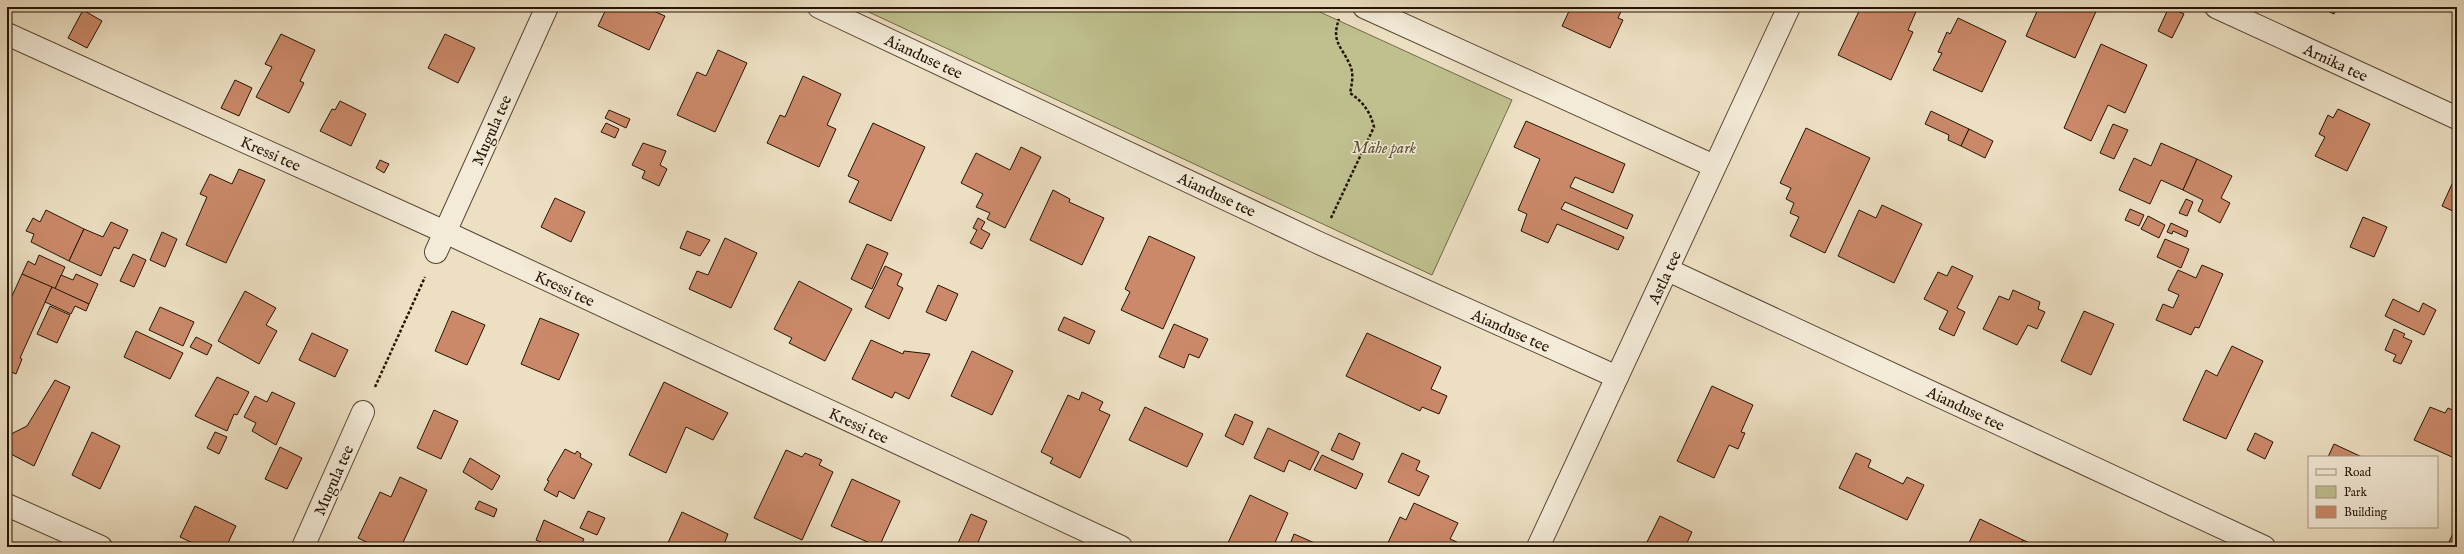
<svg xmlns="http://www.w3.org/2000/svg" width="2464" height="554" font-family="'IM FELL English',serif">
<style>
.green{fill:#bfc08e;stroke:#726a48}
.building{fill:#cb8969;stroke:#261403}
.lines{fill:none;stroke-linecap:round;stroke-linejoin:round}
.street-casing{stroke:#584733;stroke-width:24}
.path{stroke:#261403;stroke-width:2.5;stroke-dasharray:3 2;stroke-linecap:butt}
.street{stroke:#f3ead7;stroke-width:22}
.labels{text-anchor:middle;stroke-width:3;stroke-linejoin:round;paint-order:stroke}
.street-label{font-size:16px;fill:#261403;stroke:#f3ead7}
.park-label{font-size:16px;font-style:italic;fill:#5c5034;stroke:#f3ead7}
</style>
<rect width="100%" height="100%" fill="#ecdfc2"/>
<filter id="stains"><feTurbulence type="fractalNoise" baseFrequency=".005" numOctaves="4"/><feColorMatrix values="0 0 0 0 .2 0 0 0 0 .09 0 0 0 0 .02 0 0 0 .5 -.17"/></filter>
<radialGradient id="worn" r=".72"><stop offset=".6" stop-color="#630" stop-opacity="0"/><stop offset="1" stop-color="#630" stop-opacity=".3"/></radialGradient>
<path class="green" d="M858 7H1309L1512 100 1432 275Z"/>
<g class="building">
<path d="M607 7H650L649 9 665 16 649 50 598 26Z"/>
<path d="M1510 7H1523L1520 12Z"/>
<path d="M1571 7H1623L1618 18 1623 20 1610 48 1562 26Z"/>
<path d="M1861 7H1918L1908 30 1913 32 1891 80 1838 55Z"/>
<path d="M2039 7H2098L2075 58 2026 36Z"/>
<path d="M2169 7 2184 14 2172 38 2158 31Z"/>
<path d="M2319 7H2337L2334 14Z"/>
<path d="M83 10 102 21 87 48 68 38Z"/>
<path d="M1958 18 2006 41 1982 92 1933 70 1942 53 1938 52 1947 32 1950 34Z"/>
<path d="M281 34 315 50 300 81 304 83 289 113 256 97 272 67 265 64Z"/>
<path d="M445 34 475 48 458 83 428 68Z"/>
<path d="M2101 44 2147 65 2125 113 2108 105 2091 141 2064 128Z"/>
<path d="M718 50 747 63 715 132 677 115 697 72 706 76Z"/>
<path d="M803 76 841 94 827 125 836 129 819 167 767 143 780 115 785 117Z"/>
<path d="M235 80 252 88 239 116 221 108Z"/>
<path d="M340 101 366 114 351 146 320 131 332 109 335 110Z"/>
<path d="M2338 109 2370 124 2347 171 2315 156 2325 137 2319 134 2328 115 2333 118Z"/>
<path d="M609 110 630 119 626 128 605 118Z"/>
<path d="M1931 111 1969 129 1961 146 1948 140 1949 135 1925 124Z"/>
<path d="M1526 121 1625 164 1613 193 1575 177 1570 187 1633 215 1627 229 1565 202 1561 209 1624 237 1618 250 1557 224 1548 243 1521 231 1527 214 1518 210 1540 159 1514 147Z"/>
<path d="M606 123 619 129 615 138 601 132Z"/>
<path d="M873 123 925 147 891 221 849 202 859 181 848 176Z"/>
<path d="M2113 124 2128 130 2114 159 2100 153Z"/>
<path d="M1806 128 1870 158 1825 253 1790 236 1799 217 1790 213 1794 203 1786 199 1791 188 1780 183Z"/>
<path d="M1969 129 1993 141 1985 158 1961 146Z"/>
<path d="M643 143 666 151 660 165 667 169 659 186 642 178 645 171 632 165Z"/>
<path d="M2161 143 2197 159 2183 190 2161 180 2150 204 2119 190 2134 158 2151 166Z"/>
<path d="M1021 147 1041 157 1005 228 987 219 990 213 976 207 983 194 961 183 976 153 1010 170Z"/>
<path d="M2197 159 2232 176 2221 198 2230 203 2220 223 2198 211 2203 200 2183 190Z"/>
<path d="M380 160 389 164 384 173 376 168Z"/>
<path d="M7 163 12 165 7 175Z"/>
<path d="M239 169 265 180 226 263 186 245 207 197 200 194 210 174 232 184Z"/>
<path d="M2457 173V213L2442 206Z"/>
<path d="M1053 190 1070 199 1069 202 1104 218 1082 265 1030 240Z"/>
<path d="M555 198 585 212 571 242 541 227Z"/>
<path d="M2186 199 2193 202 2187 216 2179 213Z"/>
<path d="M1882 205 1922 224 1894 283 1838 256 1859 210 1876 218Z"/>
<path d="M2130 209 2144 215 2139 226 2125 220Z"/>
<path d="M46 210 84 229 69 261 31 242 34 234 26 231 33 218 40 222Z"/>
<path d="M2148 216 2165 225 2159 238 2141 229Z"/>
<path d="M2363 217 2387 227 2374 257 2350 247Z"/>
<path d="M978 218 985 222 981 229 990 234 982 249 970 243 977 230 973 228Z"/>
<path d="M111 222 128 230 119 249 114 247 101 276 69 261 84 229 103 237Z"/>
<path d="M2171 223 2188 231 2186 237 2173 231 2172 234 2167 232Z"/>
<path d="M687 231 710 240 700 256 680 248Z"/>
<path d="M162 232 177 239 165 267 150 260Z"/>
<path d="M1149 236 1195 257 1163 329 1121 310 1130 292 1125 289Z"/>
<path d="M725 238 757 253 731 308 689 289 697 271 708 275Z"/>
<path d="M2165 239 2189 249 2181 268 2157 257Z"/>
<path d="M867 244 888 253 872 289 851 279Z"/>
<path d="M133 254 146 260 134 287 120 281Z"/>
<path d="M39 255 65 267 55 289 22 274 28 261 35 265Z"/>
<path d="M2202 265 2223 274 2199 328 2195 327 2191 335 2156 320 2163 304 2173 308 2179 295 2168 290 2178 270 2196 278Z"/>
<path d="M885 266 902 274 897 285 903 288 889 319 865 307Z"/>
<path d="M1952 266 1973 276 1957 308 1965 312 1954 336 1939 329 1948 311 1924 299 1938 272 1947 276Z"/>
<path d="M22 274 52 287 20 358 22 359 16 374 11 372 7 381V307Z"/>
<path d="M76 274 98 284 89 304 55 289 61 275 73 280Z"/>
<path d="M799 281 852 309 825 361 789 343 792 338 774 329Z"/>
<path d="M938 285 958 294 946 321 926 312Z"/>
<path d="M52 287 89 304 86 311 75 306 71 314 45 302Z"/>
<path d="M2013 290 2040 302 2038 309 2045 312 2037 329 2028 325 2017 345 1983 329 1999 296 2009 300Z"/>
<path d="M245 291 276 308 266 325 277 331 259 364 218 341Z"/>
<path d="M2393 299 2419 312 2423 303 2436 310 2424 335 2385 316Z"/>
<path d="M50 306 70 315 57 343 37 334Z"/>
<path d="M160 307 194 322 183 346 149 330Z"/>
<path d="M452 311 485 325 467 365 435 351Z"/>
<path d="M2084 311 2114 324 2091 375 2061 361Z"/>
<path d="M1064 317 1095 331 1089 344 1058 330Z"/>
<path d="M540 318 579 334 559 380 521 364Z"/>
<path d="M1174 324 1208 339 1199 358 1189 354 1184 368 1159 357Z"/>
<path d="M2394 329 2405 334 2403 337 2412 341 2401 364 2393 361 2396 355 2385 350Z"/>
<path d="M136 331 183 353 170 379 124 357Z"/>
<path d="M312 333 348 350 335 377 299 360Z"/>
<path d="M1367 333 1441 367 1431 389 1447 396 1439 414 1422 407 1420 411 1346 376Z"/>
<path d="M196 337 212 345 207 355 190 347Z"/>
<path d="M871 340 903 354 904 351 930 354 909 399 895 392 892 398 852 379Z"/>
<path d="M2232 346 2263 361 2226 439 2183 420 2206 370 2217 376Z"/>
<path d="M972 351 1013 371 992 415 951 396Z"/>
<path d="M217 377 249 392 237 415 234 414 227 431 195 416Z"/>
<path d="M55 380 70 387 34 466 7 452V436L27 426Z"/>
<path d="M664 382 728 413 713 440 686 427 666 473 629 455Z"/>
<path d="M1712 386 1753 405 1741 432 1745 433 1738 449 1729 445 1714 478 1677 461Z"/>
<path d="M272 392 295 403 276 445 252 431 256 423 244 417 255 396 267 402Z"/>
<path d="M1082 392 1103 402 1099 410 1110 415 1080 478 1050 463 1053 458 1041 452 1068 395 1079 400Z"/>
<path d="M1145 407 1203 434 1187 467 1129 440Z"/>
<path d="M2430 407 2445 413 2448 408 2457 412V445L2452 457 2414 440Z"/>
<path d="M434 410 458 421 441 459 417 448Z"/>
<path d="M1235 414 1253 422 1243 445 1225 436Z"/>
<path d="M1268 428 1319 452 1310 470 1289 460 1284 472 1254 458Z"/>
<path d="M92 432 120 446 100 489 72 475Z"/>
<path d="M215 432 227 437 219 454 207 448Z"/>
<path d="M1339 433 1360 443 1353 460 1331 450Z"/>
<path d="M2255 433 2273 442 2265 459 2247 450Z"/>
<path d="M2334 444 2362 457H2328Z"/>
<path d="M280 447 302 458 287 489 265 479Z"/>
<path d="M565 449 575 454 577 451 581 454 580 457 592 464 574 499 559 491 557 497 544 490 549 481 547 480Z"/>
<path d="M786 450 802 457 805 453 822 460 819 465 833 472 802 540 754 518Z"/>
<path d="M1402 453 1420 461 1416 470 1429 476 1419 496 1388 482Z"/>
<path d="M1856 453 1871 460 1868 467 1903 484 1907 477 1924 485 1907 520 1839 488Z"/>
<path d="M1322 455 1363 474 1356 489 1314 470Z"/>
<path d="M470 458 500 476 492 490 463 472Z"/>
<path d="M400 477 427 490 401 547H377L358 538 380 492 391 497Z"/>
<path d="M852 479 900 501 879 547 831 526Z"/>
<path d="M1250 495 1288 513 1273 547H1232L1227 545Z"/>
<path d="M479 501 497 509 494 517 475 509Z"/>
<path d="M1414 503 1458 523 1450 539 1457 542 1455 547H1386L1400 517 1406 520Z"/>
<path d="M195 506 236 526 226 547H196L197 545 180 537Z"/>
<path d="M588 511 605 518 597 535 580 528Z"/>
<path d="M682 512 728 534 723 547H666Z"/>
<path d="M971 514 987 521 976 547H966L958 543Z"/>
<path d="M1660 516 1692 532 1685 547H1658L1647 542Z"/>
<path d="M1980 519 2023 540 2019 547H1967Z"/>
<path d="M544 520 584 539 580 547H553L536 540Z"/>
<path d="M2457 525V547H2456L2448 544Z"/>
<path d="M1294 534 1324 547H1289Z"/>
<path d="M2023 540 2039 547H2019Z"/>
</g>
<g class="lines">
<defs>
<g id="street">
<path d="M819 7 1319 243 1617 377"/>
<path d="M1364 7 1714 166"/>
<path d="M2216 7 2457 118"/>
<path d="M7 34 445 232 1121 547"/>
<path d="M436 252 547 7"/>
<path d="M1668 270 2264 547"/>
<path d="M7 505 101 547"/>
<path d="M303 547 363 412"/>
<path d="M1538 547 1789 7"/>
</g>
</defs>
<use href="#street" class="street-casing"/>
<g class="path">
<path d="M1331 218 1374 127C1370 111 1363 102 1350 93 1352 84 1354 73 1350 65 1341 45 1331 42 1339 19"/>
<path d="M375 387 425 277"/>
</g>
<use href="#street" class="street"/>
</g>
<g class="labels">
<g class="street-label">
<text transform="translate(924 56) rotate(25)" y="6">Aianduse tee</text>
<text transform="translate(2336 62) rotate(25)" y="6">Arnika tee</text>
<text transform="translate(491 130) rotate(-66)" y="6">Mugula tee</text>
<text transform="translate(271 153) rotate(24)" y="6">Kressi tee</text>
<text transform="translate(1217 194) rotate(25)" y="6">Aianduse tee</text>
<text transform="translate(1664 277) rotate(-65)" y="6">Astla tee</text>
<text transform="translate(565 288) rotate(25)" y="6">Kressi tee</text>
<text transform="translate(1511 330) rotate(24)" y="6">Aianduse tee</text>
<text transform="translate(1966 408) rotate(25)" y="6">Aianduse tee</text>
<text transform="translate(859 425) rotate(25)" y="6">Kressi tee</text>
<text transform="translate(333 480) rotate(-66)" y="6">Mugula tee</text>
</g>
<g class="park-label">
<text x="1384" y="153">Mähe park</text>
</g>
</g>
<rect width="2464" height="554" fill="none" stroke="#ecdfc2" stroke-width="24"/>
<rect x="8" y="8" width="2448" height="538" fill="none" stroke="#261403" stroke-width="2"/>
<rect x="12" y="12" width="2440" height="530" fill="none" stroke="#261403"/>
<rect x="2308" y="456" width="130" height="72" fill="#f3ead7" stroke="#a19482"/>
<rect x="2316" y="469" width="20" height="6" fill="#f3ead7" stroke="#a19482"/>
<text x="2344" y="476" font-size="12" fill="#261403">Road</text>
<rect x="2316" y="486" width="20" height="12" fill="#bfc08e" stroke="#a19482"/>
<text x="2344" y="496" font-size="12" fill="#261403">Park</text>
<rect x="2316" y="506" width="20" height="12" fill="#cb8969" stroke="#a19482"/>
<text x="2344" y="516" font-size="12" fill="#261403">Building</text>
<rect width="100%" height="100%" filter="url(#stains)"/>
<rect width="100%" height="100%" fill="url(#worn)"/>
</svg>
